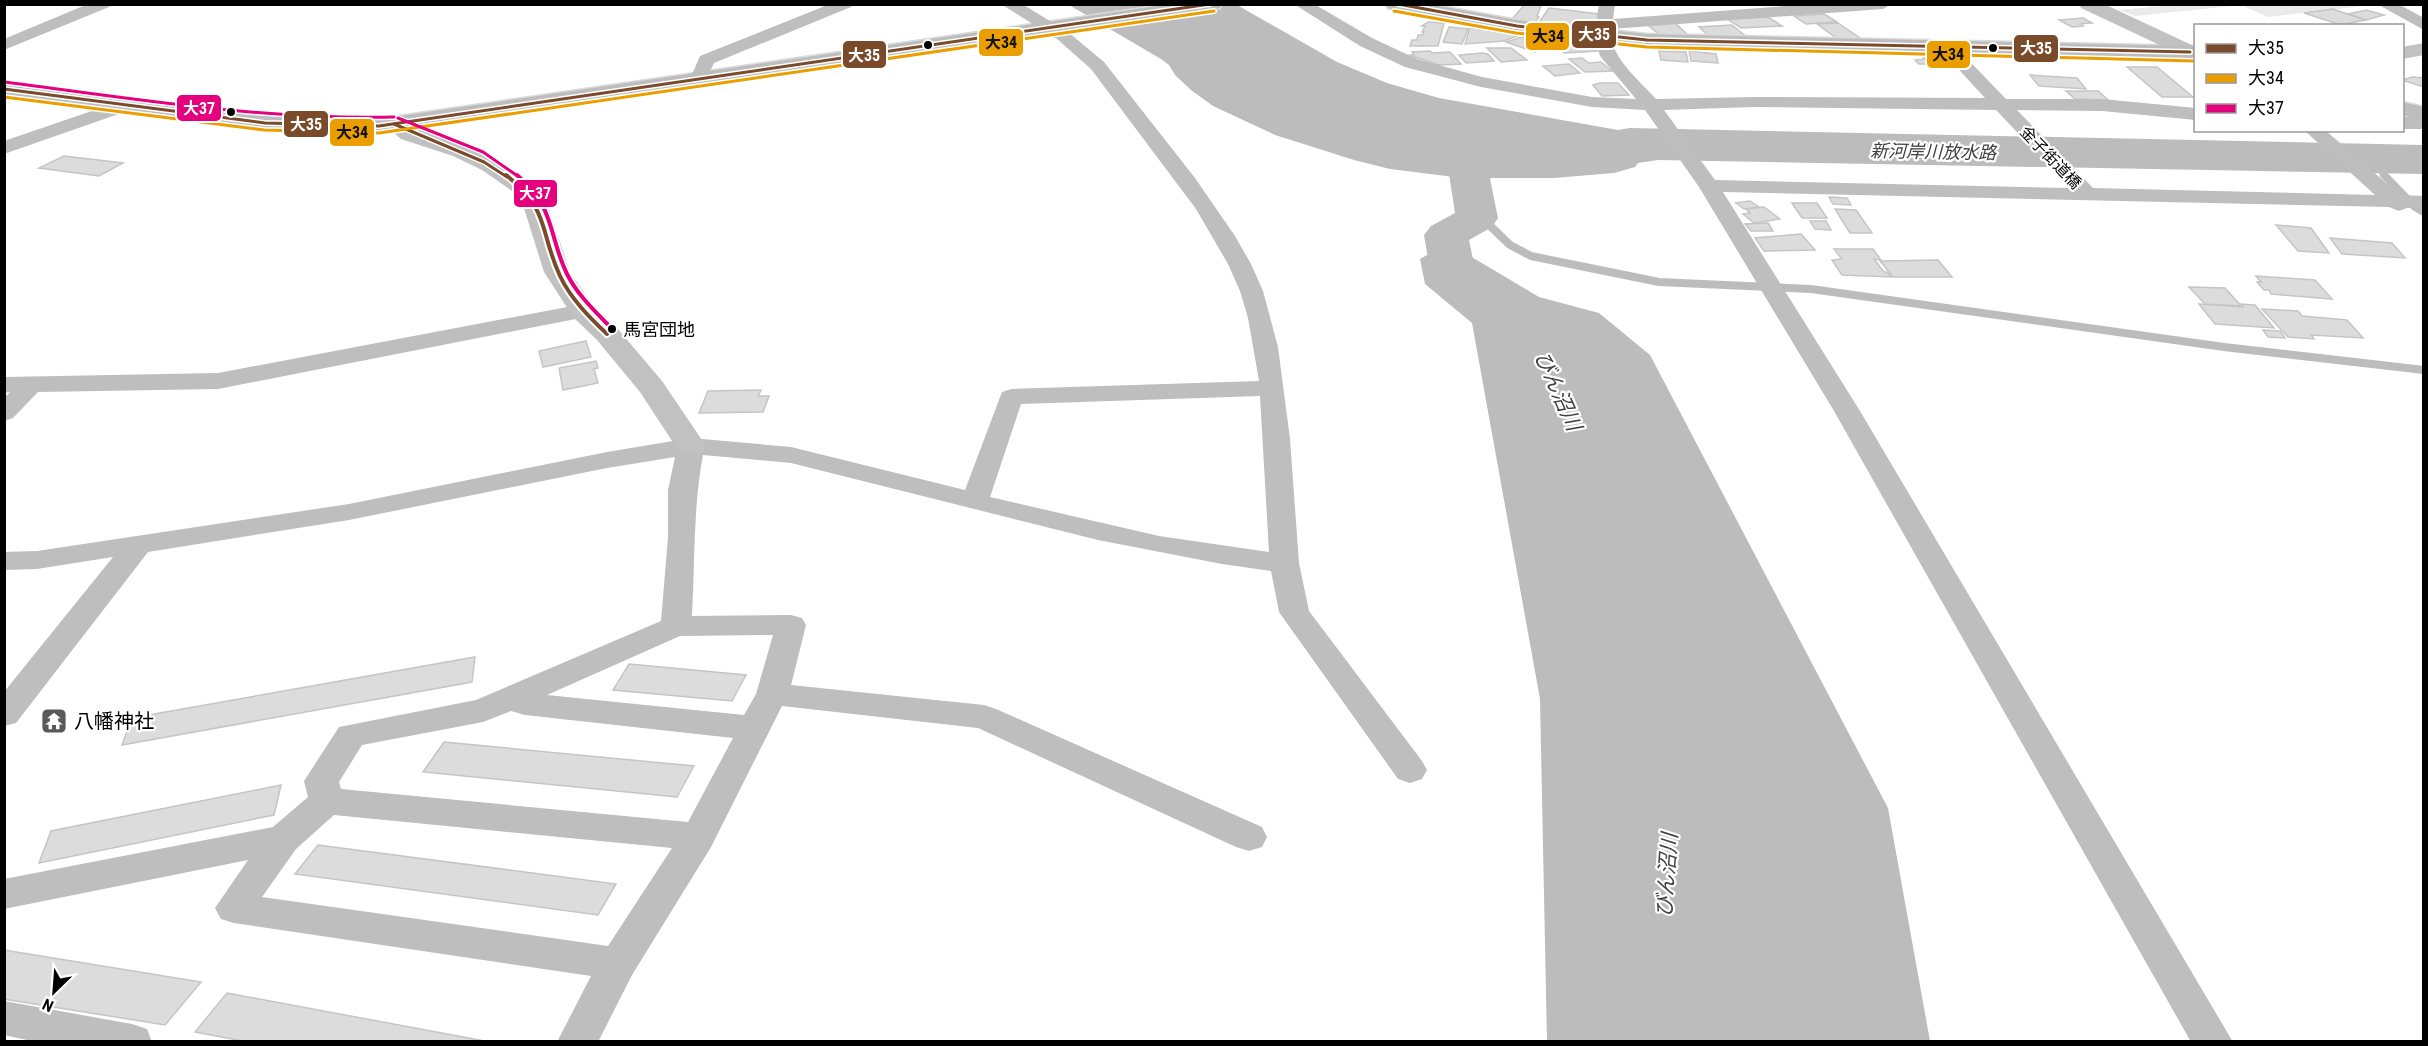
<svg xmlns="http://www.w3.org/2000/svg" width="2428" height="1046" font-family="'Roboto Condensed','Noto Sans JP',sans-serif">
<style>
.green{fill:#eaeaea}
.water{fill:#bcbcbc}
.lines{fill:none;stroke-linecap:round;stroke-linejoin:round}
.stream-far1{stroke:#bcbcbc;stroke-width:5}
.stream{stroke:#bcbcbc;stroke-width:8}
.river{fill:#bcbcbc;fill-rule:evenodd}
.building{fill:#dcdcdc;stroke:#c5c5c5;stroke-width:1.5}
.primary-casing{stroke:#dbdbdb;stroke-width:3}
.street{fill:#bebebe;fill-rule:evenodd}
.secondary{fill:#c1c1c1;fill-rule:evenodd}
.primary{fill:#bdbdbd;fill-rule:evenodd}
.bus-1-far1-casing{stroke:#fff;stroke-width:6}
.bus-1-casing{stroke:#fff;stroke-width:8}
.bus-2-casing{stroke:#fff;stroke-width:6}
.bus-3-far1-casing{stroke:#fff;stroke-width:6}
.bus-3-casing{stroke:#fff;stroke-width:8}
.bus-1-far1{stroke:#7a4b2a;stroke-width:3}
.bus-1{stroke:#7a4b2a;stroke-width:4}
.bus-2{stroke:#eb9e00;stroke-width:3}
.bus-3-far1{stroke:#e5007d;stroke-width:3}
.bus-3{stroke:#e5007d;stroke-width:4}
.bus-dot{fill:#000;stroke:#fff;stroke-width:2}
.labels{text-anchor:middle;stroke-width:4.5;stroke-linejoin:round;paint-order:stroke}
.far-street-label{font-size:16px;fill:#000;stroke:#fff}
.far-water-label{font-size:18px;font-style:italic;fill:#404040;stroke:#fff}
.bus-label{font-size:18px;fill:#000;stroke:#fff;text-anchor:start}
.poi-label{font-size:20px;fill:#000;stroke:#fff;text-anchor:start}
.water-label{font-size:21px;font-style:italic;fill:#404040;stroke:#fff}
.line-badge{stroke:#fff;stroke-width:2}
.badge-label{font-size:16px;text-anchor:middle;font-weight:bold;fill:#fff}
.pale-badge-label{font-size:16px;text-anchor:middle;font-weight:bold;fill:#111}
</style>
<rect width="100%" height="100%" fill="#fff"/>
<path class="green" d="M2173 5V4L2370 5 2268 17 2241 5 2135 16 2119 10Z"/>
<g class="water">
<path d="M1069 5H1237L1337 62 1387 83 1439 98 1618 130 1630 128 2423 145V174L1658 160 1638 163 1635 167 1614 173 1554 178H1491L1486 185H1481V201H1470L1467 185 1460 184 1454 177 1390 169 1354 160 1275 135 1213 106 1191 90 1175 75 1169 65 1161 59Z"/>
<path d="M1448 243 1539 297 1599 313 1650 355 1888 808 1930 1041H1547L1540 699 1472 323 1425 284 1420 259Z"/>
</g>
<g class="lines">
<path class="stream-far1" d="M2375 166 2386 177"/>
<g class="stream">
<path d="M2384 175 2415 207 2424 212"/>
<path d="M1477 218H1482L1510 245 1531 256 1659 282 1811 289 2224 347 2424 370"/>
</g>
<path class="river" d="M1441 123 1454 126 1489 174 1498 218 1492 227 1469 240 1475 269 1510 289 1517 299 1510 309 1494 313 1478 309 1438 286 1431 276 1424 235 1431 226 1455 213 1449 174 1422 134 1428 126Z"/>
</g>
<g class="building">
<path d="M1525 4 1541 6 1537 16 1539 17 1534 23 1512 19Z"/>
<path d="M1549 8 1599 14 1597 23 1594 27H1589L1587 31 1538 24Z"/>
<path d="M2333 9 2365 20 2341 25 2304 13Z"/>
<path d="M2366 10 2384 15 2366 20 2349 14Z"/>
<path d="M1824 14 1837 22 1806 24 1794 16Z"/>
<path d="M1768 17 1782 26 1741 28 1727 19Z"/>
<path d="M2083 18 2092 23 2079 24 2084 26 2072 27 2059 20Z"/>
<path d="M1428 22 1444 23 1438 46H1410L1412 40H1417L1418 35H1423L1424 32H1422L1425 26H1422Z"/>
<path d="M1675 23 1688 35 1661 36 1648 25Z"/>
<path d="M1838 23 1860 38 1839 40 1817 24Z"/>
<path d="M1732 25 1747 37 1711 38 1699 27Z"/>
<path d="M1449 27 1468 29 1462 44 1443 42Z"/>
<path d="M1470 27 1498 29 1525 33 1504 41 1465 44Z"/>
<path d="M1522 37 1550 47 1535 52 1506 42Z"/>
<path d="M1589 44 1597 51 1564 53 1558 47Z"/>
<path d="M1487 48H1511L1527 60 1501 62Z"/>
<path d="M1430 51 1432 53 1450 52 1461 64 1439 65 1409 55H1414L1412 52Z"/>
<path d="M1659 51 1686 52 1688 62 1661 60Z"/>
<path d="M1689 51 1716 54 1718 63 1691 61Z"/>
<path d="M1482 53 1488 54 1494 61 1466 63 1459 55Z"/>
<path d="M1923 57 1946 59 1951 64H1919L1915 60 1925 59Z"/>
<path d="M1582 58 1589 63 1601 62 1612 71 1585 72 1569 59Z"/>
<path d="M1569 64 1580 73 1555 76 1543 66Z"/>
<path d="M2127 67H2157L2193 97H2162Z"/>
<path d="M2030 75 2077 78 2086 89 2039 86Z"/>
<path d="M2412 77 2424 78V87L2402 80Z"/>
<path d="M1600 83H1618L1629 95 1602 96 1593 85Z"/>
<path d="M2066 91H2098L2108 100 2075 99Z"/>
<path d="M64 156 123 163 99 176 39 168Z"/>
<path d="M1829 197 1847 198 1851 205 1833 204Z"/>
<path d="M1750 201 1759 207 1744 209 1736 203Z"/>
<path d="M1792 203H1817L1827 218H1802Z"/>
<path d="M1764 207 1780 219 1754 223 1743 214 1750 213 1746 209Z"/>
<path d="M1835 209 1856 210 1872 233H1850Z"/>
<path d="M1810 221H1826L1831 230 1815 229Z"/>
<path d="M1768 223 1773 231H1751L1745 224Z"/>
<path d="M2276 225 2311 228 2329 253 2298 251Z"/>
<path d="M1801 234 1815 250 1764 251 1755 238Z"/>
<path d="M2330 238 2392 243 2405 258 2342 254Z"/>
<path d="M1834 249H1873L1881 260 1874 259 1884 272H1887L1891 277 1842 275 1832 260 1842 259Z"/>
<path d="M1938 260 1952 277H1893L1880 261Z"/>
<path d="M2256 276 2315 280 2332 299 2271 294 2269 290H2264L2257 282H2261Z"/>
<path d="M2189 287 2225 288 2241 306 2205 304Z"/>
<path d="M2199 304 2243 307 2241 304 2255 305 2274 328 2215 324Z"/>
<path d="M2262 309 2298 311 2302 316 2347 320 2363 338 2311 335 2314 339 2288 337Z"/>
<path d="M2263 330 2280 331 2285 338 2268 337Z"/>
<path d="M586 341 591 357 543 367 539 351Z"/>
<path d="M596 361 598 368 594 369 598 383 563 390 559 368Z"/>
<path d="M761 390 758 396H769L763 412 699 413 708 391Z"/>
<path d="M475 657 472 682 122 745 132 718Z"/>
<path d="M629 664 746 675 732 701 613 690Z"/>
<path d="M444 742 694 766 677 797 423 772Z"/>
<path d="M281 785 274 815 39 863 51 831Z"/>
<path d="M318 845 616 884 598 915 295 874Z"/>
<path d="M4 950 201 982 165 1025 4 999Z"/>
<path d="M227 993 490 1042H248L195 1032Z"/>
</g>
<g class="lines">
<defs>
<g id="primary">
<path d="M1171 4H1222L1220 8 1213 10 379 133 265 130 4 95V83L265 116 379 119Z"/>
<path d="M1386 4H1429L1517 20 1647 34 2190 46 2196 47V60L1647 46 1517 32 1395 10 1388 8Z"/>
<path d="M2402 102 2424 107V120L2402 115Z"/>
</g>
</defs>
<use href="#primary" class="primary-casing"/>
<g class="street">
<path d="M88 4H111L109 7 4 50V39Z"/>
<path d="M830 4H853L851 7 714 63 705 83H693L690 79 700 56Z"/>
<path d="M1001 4H1022L1068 32 1104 62 1195 178 1235 236 1251 264 1263 291 1278 347 1290 439 1299 563 1309 611 1422 761 1427 770 1422 779 1410 783 1398 779 1279 612 1271 571 1222 564 1098 540 791 463 703 455C693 507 695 562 692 616L791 615 802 618 806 625 791 685 984 705 996 709 1262 827 1267 837 1262 847 1249 851 1236 847 978 728 782 706 711 847 632 975 598 1042H557L591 976 234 923 221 919 215 908 248 860 4 909V879L273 827 308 797 304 781 339 727 476 700 661 621 668 537V490L675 457 607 468 349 520 148 552 16 723 4 726V692L113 557 37 569 4 570V552L37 551 349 504 607 452 691 438 791 447 965 490 1002 392 1011 389 1259 381 1248 318 1240 291 1228 264 1196 209 1091 69 1057 39ZM1260 396 1269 552 1159 536 990 497 1021 404ZM773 635 756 694 744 715 547 695 680 636ZM511 711 525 715 733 738 688 822 341 789 339 782 362 745 483 722ZM334 815 672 848 608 946 262 897 296 849Z"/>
<path d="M1294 4H1314L1372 38 1417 59 1482 77 1592 97 1636 99 1600 56 1594 37 1599 4H1615L1613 19 1812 4H1891L1883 9 1611 29C1608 56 1640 81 1656 99L1754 97 1985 98 1938 47 1940 43H1952L2006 99H2102L2196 108V120L2102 111 2017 110 2093 188 2375 195 2304 130H2325L2400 195 2424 196V208H2407L2399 211 2389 207 1723 192 1860 411 2233 1042H2191L1834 411 1699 187 1645 110 1592 107 1481 87 1405 67 1360 46ZM1754 107 1996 110 2070 188 1715 180 1664 110Z"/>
<path d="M2377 4H2398L2424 18V30Z"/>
<path d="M124 100 130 102 133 106 130 110 4 154V141Z"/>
<rect x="2402" y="117" width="22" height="12"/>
<path d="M583 304 591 306 595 311 591 316 218 389 38 392 13 418 4 421V398L10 392 4 393V377L218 373Z"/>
<path d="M4 1001 132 1024 147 1029 152 1042H36L4 1035Z"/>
</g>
<g class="secondary">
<path d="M2079 4H2104L2196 47V57L2183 56 2081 8Z"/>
<path d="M2424 43V55L2402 59V47Z"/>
<path d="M394 117 402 119 417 129 469 146 498 160 528 181 547 203 570 272 593 305 617 328 662 381 706 446 702 453 691 455 680 453 640 392 597 340 573 317 544 272 523 205 512 191 482 170 453 156 401 139 383 124 386 119Z"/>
</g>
<use href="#primary" class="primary"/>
<defs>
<g id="bus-1-far1">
<path d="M1398 4 1517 26 1647 40 2190 52"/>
<path d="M4 89 265 123 379 126 1210 4"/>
<path d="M394 124 484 162 507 177"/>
</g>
<path id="bus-1" d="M506 175C551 211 539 231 560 276 571 299 589 317 607 334"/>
<g id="bus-2">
<path d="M1394 11 1516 33 1647 47 2194 61"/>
<path d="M4 97 264 130 379 133 1214 11"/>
</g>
<g id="bus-3-far1">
<path d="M5 82C135 99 263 120 394 117"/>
<path d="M398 118 483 152 519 177"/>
</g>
<path id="bus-3" d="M517 175C556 208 548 235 567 274 578 296 596 312 612 329"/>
</defs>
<use href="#bus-1-far1" class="bus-1-far1-casing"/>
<use href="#bus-1" class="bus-1-casing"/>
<use href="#bus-2" class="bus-2-casing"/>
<use href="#bus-3-far1" class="bus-3-far1-casing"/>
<use href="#bus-3" class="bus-3-casing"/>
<use href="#bus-1-far1" class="bus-1-far1"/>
<use href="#bus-1" class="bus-1"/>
<use href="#bus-2" class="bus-2"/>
<use href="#bus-3-far1" class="bus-3-far1"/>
<use href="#bus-3" class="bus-3"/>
</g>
<defs>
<symbol id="temple-square" viewBox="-11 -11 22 22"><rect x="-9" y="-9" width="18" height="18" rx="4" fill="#595959" stroke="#fff"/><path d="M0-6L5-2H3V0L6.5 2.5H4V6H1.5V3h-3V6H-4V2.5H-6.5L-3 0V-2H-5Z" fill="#fff"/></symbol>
</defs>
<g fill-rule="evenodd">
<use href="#temple-square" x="39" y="706" width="30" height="30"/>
</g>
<g class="bus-dot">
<circle cx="928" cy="45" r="5"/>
<circle cx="1993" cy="48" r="5"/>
<circle cx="231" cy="112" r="5"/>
<circle cx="612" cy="329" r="5"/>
</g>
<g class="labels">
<g class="far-street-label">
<text transform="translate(2051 157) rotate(46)" y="6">金子街道橋</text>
</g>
<g class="far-water-label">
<text transform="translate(1933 152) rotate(1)" y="6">新河岸川放水路</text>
</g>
<g class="bus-label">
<text x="623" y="336">馬宮団地</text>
</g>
<g class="poi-label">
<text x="74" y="728">八幡神社</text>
</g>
<g class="water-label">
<text transform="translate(1558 391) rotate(66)" y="7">びん沼川</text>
<text transform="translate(1667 875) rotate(-86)" y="7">びん沼川</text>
</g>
</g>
<g class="line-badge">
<rect x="1571" y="20" width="46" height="29" rx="6" fill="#7a4b2a"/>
<rect x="1525" y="22" width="45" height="29" rx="6" fill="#eb9e00"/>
<rect x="978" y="28" width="46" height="29" rx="6" fill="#eb9e00"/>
<rect x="2013" y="34" width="46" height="29" rx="6" fill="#7a4b2a"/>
<rect x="1926" y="40" width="45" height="29" rx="6" fill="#eb9e00"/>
<rect x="842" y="40" width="45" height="29" rx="6" fill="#7a4b2a"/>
<rect x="176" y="94" width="46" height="28" rx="6" fill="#e5007d"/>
<rect x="283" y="110" width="46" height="28" rx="6" fill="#7a4b2a"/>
<rect x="329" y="118" width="46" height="29" rx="6" fill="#eb9e00"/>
<rect x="513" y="179" width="45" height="29" rx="6" fill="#e5007d"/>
</g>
<g class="badge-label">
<text x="1594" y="40">大35</text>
<text x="2036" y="54">大35</text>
<text x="864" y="61">大35</text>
<text x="199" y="114">大37</text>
<text x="306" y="130">大35</text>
<text x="535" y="199">大37</text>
</g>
<g class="pale-badge-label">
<text x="1548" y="42">大34</text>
<text x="1001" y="48">大34</text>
<text x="1948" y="60">大34</text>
<text x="352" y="138">大34</text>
</g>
<rect width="2428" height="1046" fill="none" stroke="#000000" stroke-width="12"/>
<rect x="2194" y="24" width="210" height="108" fill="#ffffff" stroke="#999999" stroke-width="1.5"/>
<rect x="2206" y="44" width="30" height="9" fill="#7a4b2a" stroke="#999999" stroke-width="1.5"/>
<text x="2248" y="54" font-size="18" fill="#000000">大35</text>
<rect x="2206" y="74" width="30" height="9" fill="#eb9e00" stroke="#999999" stroke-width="1.5"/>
<text x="2248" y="84" font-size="18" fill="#000000">大34</text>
<rect x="2206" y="104" width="30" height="9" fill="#e5007d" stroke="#999999" stroke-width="1.5"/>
<text x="2248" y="114" font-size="18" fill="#000000">大37</text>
<g transform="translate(54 992) rotate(205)" stroke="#ffffff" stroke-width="4.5" paint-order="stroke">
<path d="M0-4.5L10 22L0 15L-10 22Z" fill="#000000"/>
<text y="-9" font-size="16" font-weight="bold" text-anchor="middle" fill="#000000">N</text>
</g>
</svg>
